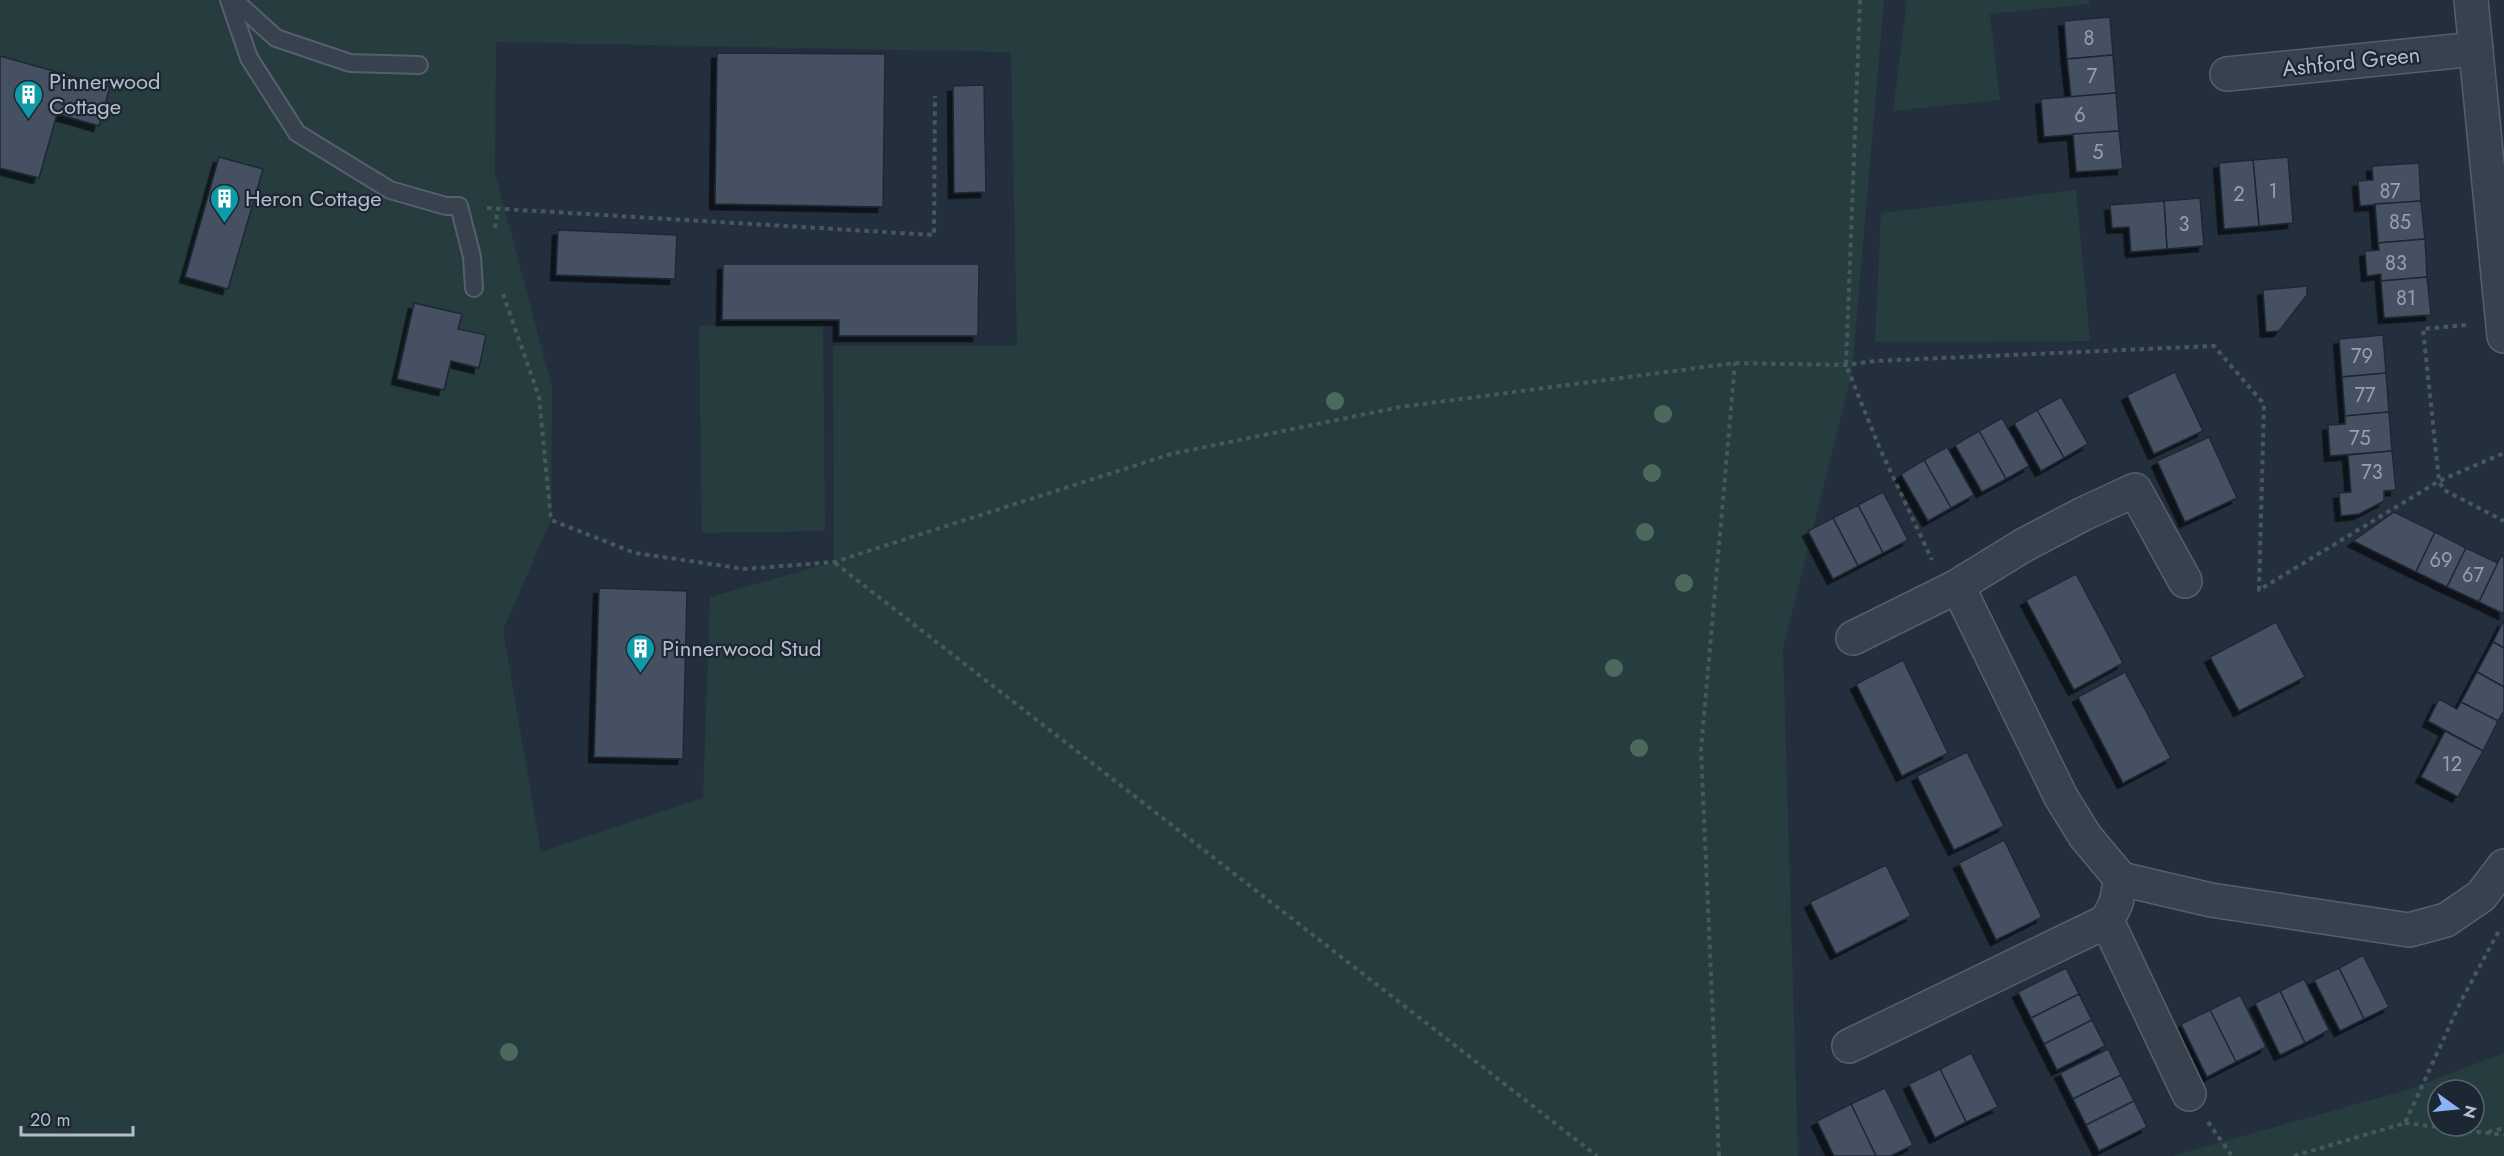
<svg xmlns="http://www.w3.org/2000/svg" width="2504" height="1156" font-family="Jost,sans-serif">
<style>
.green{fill:#263c3f;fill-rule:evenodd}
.building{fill:#455162;stroke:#1f2835;stroke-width:1.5;filter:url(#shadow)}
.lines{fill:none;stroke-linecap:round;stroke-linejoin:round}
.lane-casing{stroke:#565f6c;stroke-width:20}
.street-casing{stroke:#565f6c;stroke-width:36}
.path{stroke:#44595c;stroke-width:4;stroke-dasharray:4.5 4.5;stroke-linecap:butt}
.lane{stroke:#38414e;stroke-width:16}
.street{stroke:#38414e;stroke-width:33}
.tree{fill:#4b6a5d}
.labels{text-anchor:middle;stroke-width:4.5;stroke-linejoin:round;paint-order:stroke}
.number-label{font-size:20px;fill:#98a1af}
.street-label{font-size:22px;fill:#b4bcc9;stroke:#1d2633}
.poi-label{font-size:22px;fill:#b4bcc9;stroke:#1d2633;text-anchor:start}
</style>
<defs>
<filter id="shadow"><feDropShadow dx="-5.5" dy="5.5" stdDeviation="0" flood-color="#0009"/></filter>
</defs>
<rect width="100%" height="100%" fill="#242f3e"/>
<g class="green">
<path d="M0 0H1884L1852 372 1783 648 1798 1156H0ZM496 42 1011 52 1017 346H833L834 562 710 597 703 798 541 852 503 630 551 520 552 387 495 173Z"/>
<path d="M1907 0H2089V4L1990 14 2000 100 1893 111Z"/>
<path d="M2076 190 2090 341 1875 342 1881 213Z"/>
<path d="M823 324 825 531 702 533 699 326Z"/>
<path d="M2504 1053V1156H2172L2410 1089ZM2438 1090H2474V1126H2438Z"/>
</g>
<g class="building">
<path d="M2110 17 2113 55 2067 59 2064 21Z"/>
<path d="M717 53 885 54 883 207 715 204Z"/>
<path d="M2113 55 2116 93 2071 97 2067 59Z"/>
<path d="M0 56 110 87 99 126 57 114 39 178 0 168Z"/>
<path d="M984 85 986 192 954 193 953 86Z"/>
<path d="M2116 93 2119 131 2044 137 2041 99Z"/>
<path d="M2119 131 2123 169 2076 172 2073 134Z"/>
<path d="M219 157 263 169 228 289 185 277Z"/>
<path d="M2288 157 2293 223 2259 226 2253 160Z"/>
<path d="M2253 160 2259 226 2224 229 2219 163Z"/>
<path d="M2419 163 2421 201 2360 206 2358 181 2373 180 2372 166Z"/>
<path d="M2200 198 2204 246 2167 249 2164 201Z"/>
<path d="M2164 201 2167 249 2131 252 2129 227 2112 228 2110 205Z"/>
<path d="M2421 201 2425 239 2378 243 2375 204Z"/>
<path d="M558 230 677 235 675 279 556 275Z"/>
<path d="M2425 239 2427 277 2381 281V274L2367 276 2365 251 2379 250 2378 243Z"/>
<path d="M723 264H979L978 336H839V320H722Z"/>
<path d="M2427 277 2431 315 2384 318 2381 281Z"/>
<path d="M2307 286V295L2279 331 2266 332 2263 290Z"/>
<path d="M414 303 462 314 458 329 486 335 479 368 451 361 444 390 397 379Z"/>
<path d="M2383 335 2386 373 2342 377 2339 339Z"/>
<path d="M2175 372 2203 431 2154 454 2127 395Z"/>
<path d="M2386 373 2389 412 2345 416 2342 377Z"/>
<path d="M2061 397 2088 444 2064 458 2037 410Z"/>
<path d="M2037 410 2064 458 2041 471 2014 423Z"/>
<path d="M2389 412 2392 451 2330 456 2328 425 2345 424V416Z"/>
<path d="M2002 418 2029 466 2006 479 1979 431Z"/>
<path d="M1979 431 2006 479 1982 492 1955 445Z"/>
<path d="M2209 437 2237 498 2185 522 2157 461Z"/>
<path d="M1947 447 1974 495 1951 508 1924 460Z"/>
<path d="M2392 451 2396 490 2384 491V501L2359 514 2341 516 2339 493 2351 492 2348 455Z"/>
<path d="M1924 460 1951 508 1928 521 1901 474Z"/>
<path d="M1883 492 1908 540 1883 553 1858 505Z"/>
<path d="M1858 505 1883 553 1858 566 1833 518Z"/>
<path d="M2394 512 2435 532 2416 572 2353 541Z"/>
<path d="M1833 518 1858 566 1833 579 1808 531Z"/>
<path d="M2435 532 2466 548 2447 587 2416 572Z"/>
<path d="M2466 548 2498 563 2479 602 2447 587Z"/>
<path d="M2501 556 2504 557V614L2479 602Z"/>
<path d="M2076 574 2123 663 2074 690 2026 600Z"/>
<path d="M599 588 687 591 683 759 594 757Z"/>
<path d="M2504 620V648L2493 642Z"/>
<path d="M2276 622 2305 677 2239 711 2210 657Z"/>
<path d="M2493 642 2504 648V687L2477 672Z"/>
<path d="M1903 660 1948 753 1902 776 1856 684Z"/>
<path d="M2125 672 2171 758 2123 783 2078 697Z"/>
<path d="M2477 672 2504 687V711L2498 721 2461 702Z"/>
<path d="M2439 699 2457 709 2461 702 2498 721 2483 751 2428 721Z"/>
<path d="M2445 731 2483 751 2458 797 2421 777Z"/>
<path d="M1967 752 2004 826 1954 850 1917 776Z"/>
<path d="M2004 840 2042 917 1996 940 1959 863Z"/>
<path d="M1886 865 1911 916 1836 954 1810 902Z"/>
<path d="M2363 955 2389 1007 2364 1019 2339 968Z"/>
<path d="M2066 968 2079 994 2031 1018 2018 992Z"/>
<path d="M2339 968 2364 1019 2340 1031 2314 980Z"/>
<path d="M2304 979 2329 1030 2305 1043 2280 991Z"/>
<path d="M2280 991 2305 1043 2280 1055 2255 1003Z"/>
<path d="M2079 994 2092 1020 2044 1044 2031 1018Z"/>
<path d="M2240 995 2266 1047 2236 1062 2210 1010Z"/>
<path d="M2210 1010 2236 1062 2207 1077 2181 1024Z"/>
<path d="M2092 1020 2105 1046 2057 1070 2044 1044Z"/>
<path d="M2108 1049 2121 1075 2073 1099 2060 1073Z"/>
<path d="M1971 1053 1998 1107 1966 1122 1940 1069Z"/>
<path d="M1940 1069 1966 1122 1935 1138 1909 1084Z"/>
<path d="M2121 1075 2134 1101 2086 1125 2073 1099Z"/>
<path d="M1885 1088 1913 1145 1891 1156H1876L1851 1104Z"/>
<path d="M2134 1101 2147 1127 2099 1151 2086 1125Z"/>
<path d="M1851 1104 1876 1156H1834L1817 1121Z"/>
</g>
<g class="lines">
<defs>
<g id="lane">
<path d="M229 0 249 58 297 133 390 190 446 206H459L472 257 474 288"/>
<path d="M234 0 276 38 350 63 419 65"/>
</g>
<g id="street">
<path d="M2471 0 2504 336"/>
<path d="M2227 74 2476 49"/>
<path d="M1954 588 1964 599 2061 797 2085 836 2121 879 2116 903 2107 921 2189 1094"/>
<path d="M1853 638 1954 588 2024 545 2083 514 2135 490 2185 581"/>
<path d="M2121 879 2211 900 2409 930 2446 920 2481 896 2504 866"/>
<path d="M1849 1046 2107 921"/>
</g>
</defs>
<use href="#lane" class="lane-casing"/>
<use href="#street" class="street-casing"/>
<g class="path">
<path d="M1860 0 1846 365 1880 449 1932 560"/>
<path d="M487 208 934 235 935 96"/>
<path d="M495 228 498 208"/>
<path d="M503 294 539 397 551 520 635 553 745 569 834 562 1171 454 1400 407 1735 363 1846 365 1875 361 2214 346 2264 404 2259 590 2439 481 2504 453"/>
<path d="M2466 325 2423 329 2439 481 2444 490 2504 521"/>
<path d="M835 563 1597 1156"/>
<path d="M2208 1122 2232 1156"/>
<path d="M2405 1123 2504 1135"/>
<path d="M2488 1132 2504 1128"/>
<path d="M1719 1156 1701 750 1735 363"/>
<path d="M2294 1156 2405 1123 2462 999 2500 929"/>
</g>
<use href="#lane" class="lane"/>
<use href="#street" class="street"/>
</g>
<g class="tree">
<circle cx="1335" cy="401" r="9"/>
<circle cx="1663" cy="414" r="9"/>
<circle cx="1652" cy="473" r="9"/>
<circle cx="1645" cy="532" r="9"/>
<circle cx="1684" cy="583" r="9"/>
<circle cx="1614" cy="668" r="9"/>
<circle cx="1639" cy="748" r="9"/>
<circle cx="509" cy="1052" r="9"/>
</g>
<defs>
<symbol id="building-pin" viewBox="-11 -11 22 30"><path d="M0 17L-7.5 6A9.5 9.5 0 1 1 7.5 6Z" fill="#0f9aa8" stroke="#1d2633"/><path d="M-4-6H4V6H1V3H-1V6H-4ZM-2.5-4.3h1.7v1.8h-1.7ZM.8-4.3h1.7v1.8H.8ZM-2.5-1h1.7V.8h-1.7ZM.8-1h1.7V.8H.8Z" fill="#fff"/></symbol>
</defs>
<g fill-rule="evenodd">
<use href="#building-pin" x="12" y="78" width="33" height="45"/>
<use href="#building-pin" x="208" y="182" width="33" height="45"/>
<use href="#building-pin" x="624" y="632" width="33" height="45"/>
</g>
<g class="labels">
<g class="number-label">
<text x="2089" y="45">8</text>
<text x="2092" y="83">7</text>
<text x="2080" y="122">6</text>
<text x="2098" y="159">5</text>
<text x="2273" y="198">1</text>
<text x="2390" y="198">87</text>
<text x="2239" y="201">2</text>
<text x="2400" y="229">85</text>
<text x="2184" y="231">3</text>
<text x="2396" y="270">83</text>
<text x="2406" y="305">81</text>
<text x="2362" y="363">79</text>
<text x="2365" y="402">77</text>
<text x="2360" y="445">75</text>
<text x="2372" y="479">73</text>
<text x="2441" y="567">69</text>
<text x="2473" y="582">67</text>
<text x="2452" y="771">12</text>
</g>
<g class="street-label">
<text transform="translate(2351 61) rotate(-6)" y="8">Ashford Green</text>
</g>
<g class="poi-label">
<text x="49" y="89">Pinnerwood<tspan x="49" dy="25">Cottage</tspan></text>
<text x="245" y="206">Heron Cottage</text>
<text x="662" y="656">Pinnerwood Stud</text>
</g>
</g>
<g transform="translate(2456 1108) rotate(105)"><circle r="28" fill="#1d2633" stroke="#59626f" stroke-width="1.5"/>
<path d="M0-4.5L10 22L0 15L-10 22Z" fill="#8ab4f8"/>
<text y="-9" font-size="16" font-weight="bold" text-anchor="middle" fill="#b4bcc9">N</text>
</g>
<path d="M21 1126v9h112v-9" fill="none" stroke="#b4bcc9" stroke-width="3"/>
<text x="30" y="1126" font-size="18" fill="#b4bcc9" stroke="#1d2633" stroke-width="4.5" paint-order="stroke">20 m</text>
</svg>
